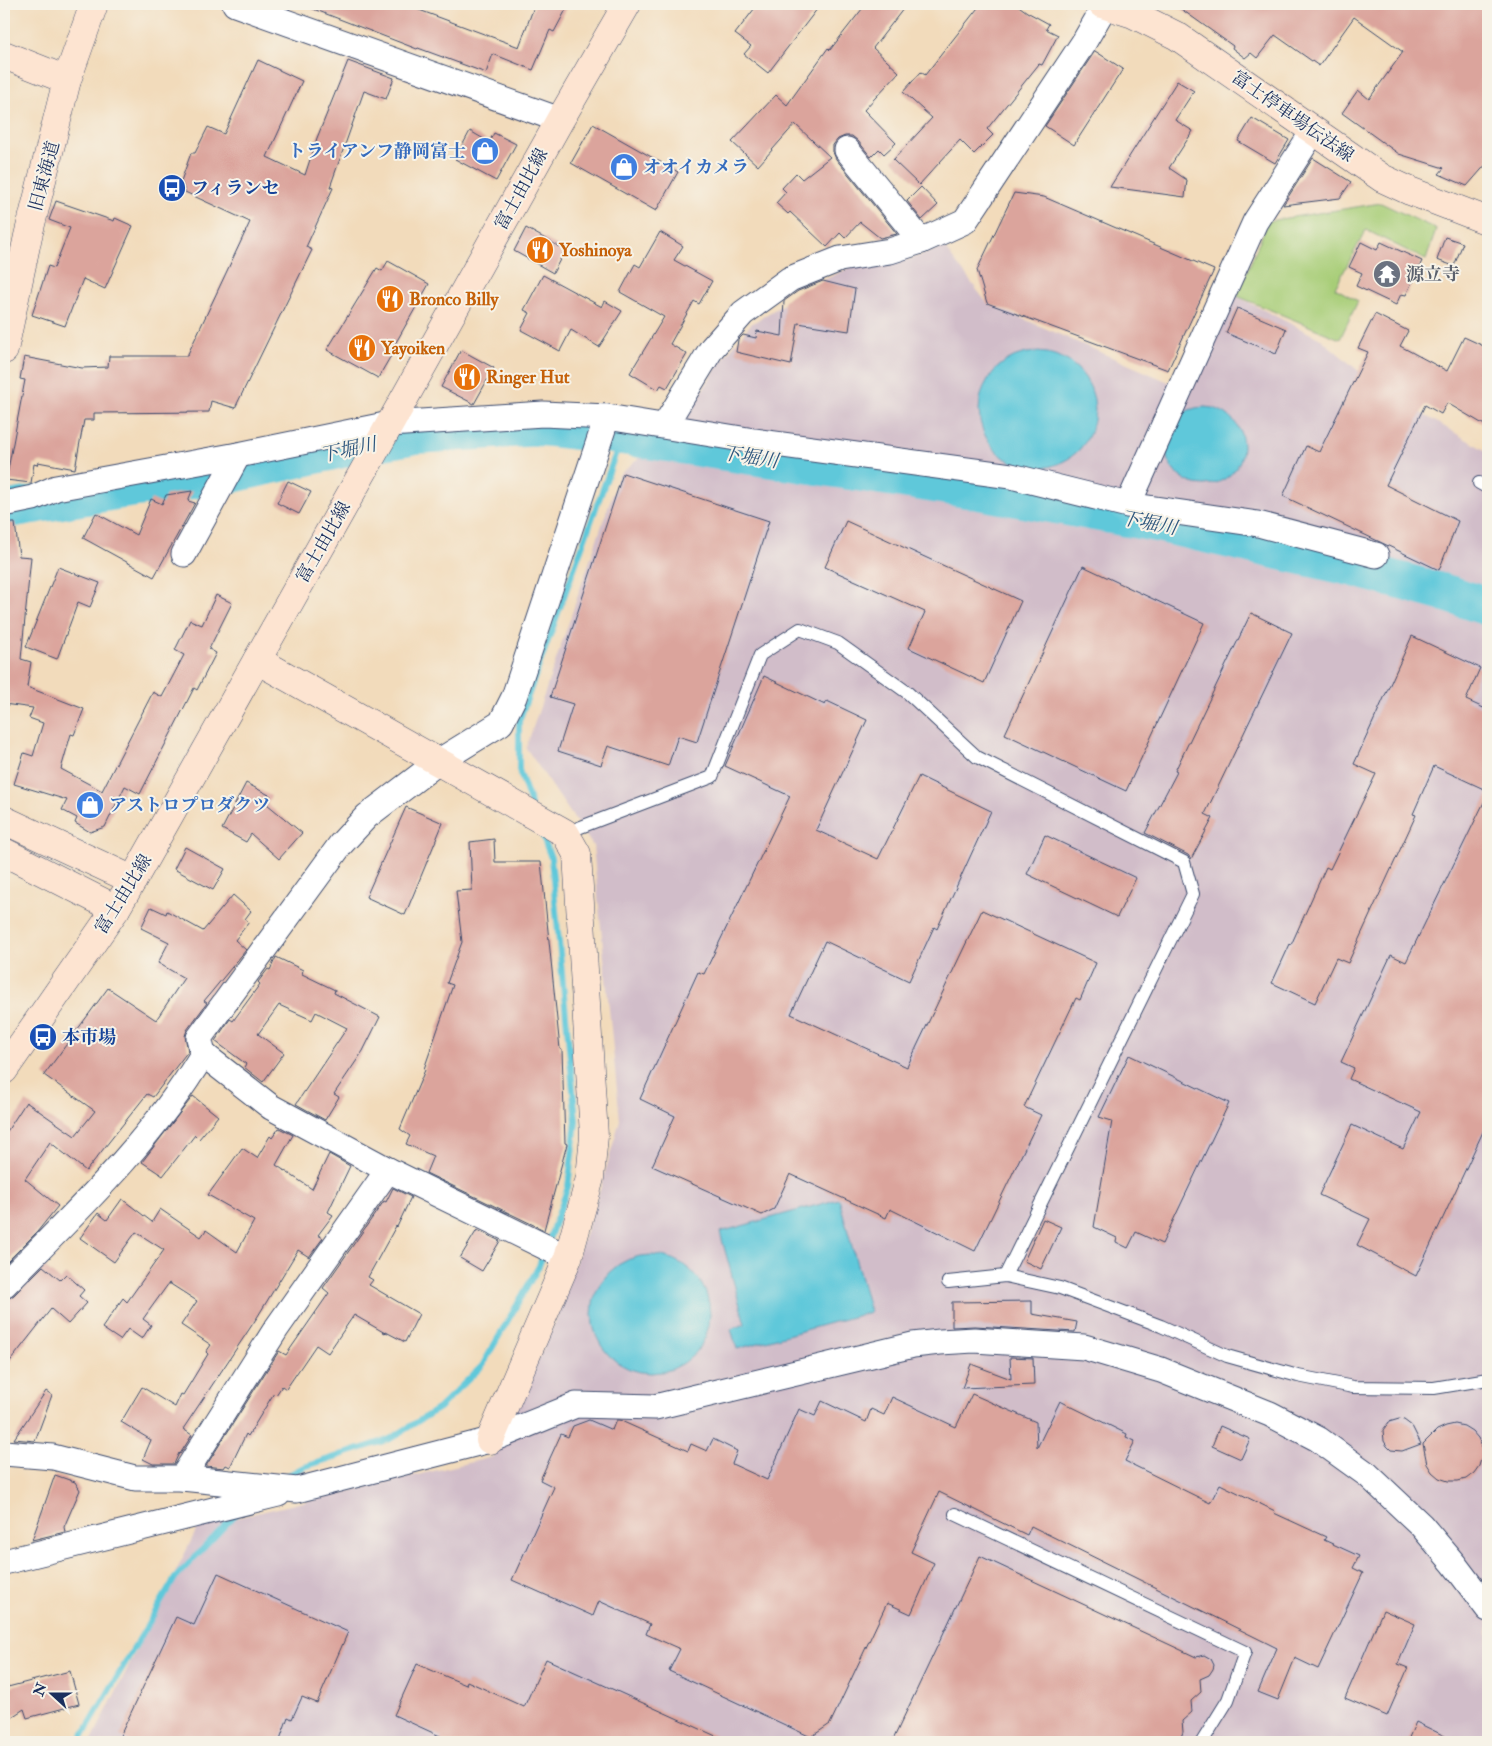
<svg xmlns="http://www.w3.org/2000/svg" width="1492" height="1746" font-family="'IM FELL Double Pica','Noto Serif JP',serif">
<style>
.industrial{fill:#d1bdc9}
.green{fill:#a7cd77;stroke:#617e6a}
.water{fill:#5fc8da;stroke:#3d7c9c}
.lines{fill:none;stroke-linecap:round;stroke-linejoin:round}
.stream{stroke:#5fc8da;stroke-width:6}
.river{stroke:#5fc8da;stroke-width:38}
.building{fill:#dba49c}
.lane-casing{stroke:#3b496c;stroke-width:14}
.street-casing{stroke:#3b496c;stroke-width:27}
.secondary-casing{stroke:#3b496c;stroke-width:29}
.lane{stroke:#fff;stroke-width:12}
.street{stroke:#fff;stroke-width:25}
.secondary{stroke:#fde4d1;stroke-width:28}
.labels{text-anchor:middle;stroke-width:4;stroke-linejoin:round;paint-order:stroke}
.street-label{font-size:18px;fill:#1b2f5e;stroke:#f7f3e8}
.shop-label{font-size:18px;font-weight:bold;fill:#366cbe;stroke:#f7f3e8;text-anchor:start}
.transit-label{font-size:18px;font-weight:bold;fill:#164399;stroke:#f7f3e8;text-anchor:start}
.food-label{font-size:18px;font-weight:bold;fill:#c56008;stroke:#f7f3e8;text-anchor:start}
.worship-label{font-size:18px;font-weight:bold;fill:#5b616d;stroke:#f7f3e8;text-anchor:start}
.water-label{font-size:19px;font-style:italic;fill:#2c557d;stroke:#f7f3e8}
</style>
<rect width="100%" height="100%" fill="#f7f3e8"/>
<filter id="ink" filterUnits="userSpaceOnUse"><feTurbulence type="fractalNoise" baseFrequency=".02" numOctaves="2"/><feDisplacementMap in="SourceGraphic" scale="10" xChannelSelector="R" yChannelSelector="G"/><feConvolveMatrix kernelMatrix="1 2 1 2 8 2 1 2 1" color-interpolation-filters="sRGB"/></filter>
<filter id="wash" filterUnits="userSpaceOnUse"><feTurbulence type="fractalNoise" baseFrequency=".0096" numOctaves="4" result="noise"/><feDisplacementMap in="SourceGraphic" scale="20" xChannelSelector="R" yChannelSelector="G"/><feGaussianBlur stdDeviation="1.12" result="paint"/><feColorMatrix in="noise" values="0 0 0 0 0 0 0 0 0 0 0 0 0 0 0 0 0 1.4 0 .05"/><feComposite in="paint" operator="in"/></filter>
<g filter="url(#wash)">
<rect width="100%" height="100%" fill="#f2dbbb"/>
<path class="industrial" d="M944 247 987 303 1171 383 1234 295 1321 339 1381 390 1488 452V1742H91L198 1527 493 1457 555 1323 600 1190 620 1120 593 846 526 748 619 475 685 419 717 367 751 324 818 283 853 266 911 259Z"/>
<path class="green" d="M1381 203 1436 229 1426 260 1366 230 1335 288 1358 301 1340 339 1237 296 1268 221Z"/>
<g class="water">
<circle cx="1037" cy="410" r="58"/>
<circle cx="1204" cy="446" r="39"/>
<path d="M839 1199 870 1312 737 1349 731 1329 745 1324 720 1232Z"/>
<circle cx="651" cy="1314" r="59"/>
</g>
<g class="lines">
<g class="stream">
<path d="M531 804 519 770V721L622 436"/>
<path d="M540 829 551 858 576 1121 568 1187 548 1242"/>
<path d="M281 1479 304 1467 390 1439 439 1408 482 1366 539 1266 544 1251"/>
<path d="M79 1742 175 1578 236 1514"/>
</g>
<path class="river" d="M9 509 116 491 228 475 356 446 416 435 542 427 622 436 973 490 1161 524 1350 567 1452 595 1488 607"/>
</g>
<g id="blocks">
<g class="building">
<path d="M303 4H403L519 47 535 4H569L554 32 550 30 533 70 493 54 486 73 418 48 417 49 303 5Z"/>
<path d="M758 4H821L768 73 744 54 751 46 735 34Z"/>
<path d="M866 4H907L873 48 899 72 864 110 896 143 884 154 879 149 871 157 858 141 852 136H845L838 139 833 145V152L836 159 897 234 880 238 860 222 845 238 840 233 827 247 790 212 788 214 776 203 786 192 782 188 796 173 802 179 830 157 795 124 758 166 732 142 776 95 787 105 828 48 830 50Z"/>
<path d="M981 4H1016L1027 12 1049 24 1046 29 1058 35 1042 65 1039 64 987 129 993 135 974 154 960 140 919 185 893 160 932 118 903 92 921 72 925 75Z"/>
<path d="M1174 4H1488V162L1467 186 1439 174 1444 168 1399 154 1342 113 1358 90 1369 99 1403 52 1354 17 1319 66 1275 35 1257 58 1251 53 1245 58 1232 48 1233 46Z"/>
<path d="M1095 51 1123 69 1074 145 1045 126Z"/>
<path d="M258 60 302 81 267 157 305 175 317 138 348 61 394 78 386 99 364 91 330 187 333 188 306 247 312 250 235 408 211 401 209 412 94 413V420H84L75 469 38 462 37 465 34 464 31 483 6 480 25 380 20 379 24 357 82 368 108 367 109 356H187L250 222 185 192 181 181 191 153H195L208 127 224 134Z"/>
<path d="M1177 81 1194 91 1175 120 1193 131 1169 168 1187 180 1185 197 1110 187Z"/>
<path d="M1252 118 1289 140 1275 163 1238 141Z"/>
<path d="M593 124 678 172 656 211 571 163Z"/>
<path d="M470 131 489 142 494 133 516 144 496 181 455 159Z"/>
<path d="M1313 158 1351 182 1340 198 1283 205Z"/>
<path d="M921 187 938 205 922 220 907 201Z"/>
<path d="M1014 193 1044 197 1214 270 1168 370 987 303 977 270Z"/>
<path d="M56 201 114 221 115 218 133 226 105 289 83 279 65 326 32 315 48 266 54 268 70 228 49 220Z"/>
<path d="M526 228 565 250 553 273 514 251Z"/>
<path d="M660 232 683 246 674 260 712 281 699 304 694 301 670 344 687 354 667 388 661 385 658 390 630 373 664 317 620 292 635 264 640 267Z"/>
<path d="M1445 237 1463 243 1454 266 1437 260Z"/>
<path d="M1361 242 1377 250 1381 242 1422 261 1406 295 1401 294 1396 305 1356 286 1362 273 1349 267Z"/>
<path d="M388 261 429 284 394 346 396 347 378 378 327 350 377 268 382 271Z"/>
<path d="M543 275 602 307 605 301 622 311 599 347 571 330 560 351 521 330 530 313 524 310Z"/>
<path d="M823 281 855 289 849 331 798 323 791 365 736 352 738 340 743 335 756 338 757 331 782 336 784 301 798 291Z"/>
<path d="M1237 308 1286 329 1276 354 1226 333Z"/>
<path d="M1375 314 1408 331 1400 346 1447 371 1464 337 1488 348V427L1447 403 1441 414 1425 405 1386 485 1458 521 1439 570 1283 496 1306 446 1319 452 1368 352 1358 348Z"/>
<path d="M461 350 494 368 474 404 441 387Z"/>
<path d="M623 473 769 521 697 742 678 736 668 766 608 746 601 765 558 751 573 704 550 697Z"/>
<path d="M288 481 311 492 299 514 277 503Z"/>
<path d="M192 491 188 501 195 503 154 577 83 538 96 513 136 535 151 499 162 504 166 495Z"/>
<path d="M846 521 1021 601 984 683 909 648 925 612 825 567Z"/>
<path d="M4 523H15L19 556 31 557 21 659 31 662 27 687 84 709 74 735 71 734 61 769 102 791 153 692 162 697 184 655 175 650 190 620 202 625 216 595 232 603 209 649 216 653 197 690 194 688 140 794 125 786 105 827 90 832 75 823 77 818 62 810 67 800 14 784 24 753 33 756 43 723 29 718 33 708 4 704Z"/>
<path d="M1083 566 1204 623 1126 791 1005 734Z"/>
<path d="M58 567 100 583 90 607 78 602 57 659 26 647Z"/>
<path d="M1251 613 1292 633 1205 814 1213 818 1191 859 1188 855 1145 833 1177 772 1175 771Z"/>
<path d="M1412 636 1480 668 1466 700 1488 710V791L1434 766 1413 814 1416 815 1348 963 1336 958 1315 1003 1272 983 1290 944 1291 945 1326 867 1330 869 1376 774 1354 764Z"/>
<path d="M764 676 825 705 827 701 867 720 816 830 878 859 919 776 991 811 937 929 934 927 909 981 825 941 791 1014 907 1067 982 910 1096 963 1080 1000 1076 998 1024 1107 1041 1115 975 1251 890 1209 886 1218 790 1174 774 1209 762 1215 652 1166 675 1116 640 1099 698 972 704 974 790 796 725 766Z"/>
<path d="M246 783 271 796 267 804 302 833 279 859 251 834 246 842 222 829Z"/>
<path d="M1488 794V1121L1416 1276 1357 1245 1370 1219 1319 1195 1352 1125 1403 1149 1421 1112 1349 1079 1354 1068 1341 1062 1391 955 1406 962Z"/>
<path d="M406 807 443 823 405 915 366 897Z"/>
<path d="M1045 835 1136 878 1117 917 1027 874Z"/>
<path d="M494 839 495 862H541L560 1049 562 1050 565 1143 567 1144 544 1230 426 1173 433 1156 406 1144 410 1136 400 1129 425 1070 424 1069 453 985 447 983 462 942 456 891 472 890 470 842Z"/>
<path d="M185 847 225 869 213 890 174 869Z"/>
<path d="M233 895 251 911 245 919 249 922 235 940 246 950 204 1001 207 1003 187 1030 185 1036 188 1051 153 1097 147 1094 86 1171 50 1142 25 1179 58 1206 37 1232 4 1265V1136L26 1102 75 1136 95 1111 44 1075 108 988 156 1020 184 978 158 963 169 942 141 928 151 907 166 914 167 911 203 931Z"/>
<path d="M276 957 303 970 302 974 335 990 334 993 380 1017 363 1051 334 1094 339 1097 325 1120 296 1104 347 1028 316 1012 312 1020 279 1005 258 1034 284 1053 263 1082 244 1067 246 1064 215 1041 230 1019 233 1021 260 984 258 982 268 969 270 970Z"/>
<path d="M1129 1055 1229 1103 1162 1244 1136 1232 1128 1248 1116 1242 1117 1238 1094 1227 1112 1121 1099 1117Z"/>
<path d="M193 1096 218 1116 199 1139 195 1135 163 1176 142 1162Z"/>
<path d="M279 1128 293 1135 276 1165 312 1189 329 1154 350 1166 328 1212 333 1215 318 1235 323 1238 309 1257 298 1250 258 1316 183 1429 192 1435 180 1454 179 1453 174 1464H153L143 1459 151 1440 121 1422 142 1387 175 1407 181 1394 183 1395 208 1354 206 1352 211 1345 181 1325 197 1301 169 1283 143 1319 151 1325 142 1339 128 1329 120 1340 102 1328 123 1298 127 1302 164 1250 136 1232 114 1262 80 1238 98 1213 107 1220 122 1199 152 1222 160 1209 201 1237 206 1230 237 1252 254 1221 208 1195 242 1148 257 1158 270 1136 272 1138Z"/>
<path d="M393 1188 411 1197 397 1227 396 1226 368 1277 373 1280 369 1285 419 1314 405 1342 386 1332 385 1333 354 1315 328 1353 316 1345 286 1389 282 1386 276 1395 274 1393 248 1436 246 1434 230 1467 226 1465 224 1468 206 1466 279 1351 286 1355 329 1293 323 1288 384 1201 386 1202Z"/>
<path d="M1043 1219 1061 1227 1041 1269 1024 1261Z"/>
<path d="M477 1230 500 1241 482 1271 460 1258Z"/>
<path d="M43 1266 60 1280 66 1274 84 1290 79 1296 87 1303 68 1324 51 1309 4 1369V1299H8L14 1295Z"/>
<path d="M1032 1301V1314L1077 1322 1075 1332 975 1326 952 1327V1302Z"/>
<path d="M1010 1357 1033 1358 1034 1385 962 1388 971 1364 1011 1379Z"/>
<path d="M46 1391 52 1395 35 1441 14 1439Z"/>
<path d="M972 1394 1036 1422 1037 1448 1060 1401 1127 1434 1126 1437 1135 1441 1125 1461 1210 1503 1220 1484 1275 1511 1274 1513 1326 1537 1324 1540 1359 1556 1353 1568 1363 1573 1318 1669 1295 1658 1278 1700 1258 1692 1277 1648 1031 1526 1027 1535 939 1492 911 1552 934 1563 911 1614 887 1603 830 1724 811 1737 669 1671 680 1649 646 1634 650 1624 599 1601 593 1616 512 1580 554 1487 540 1480 561 1434 568 1437 573 1426 589 1420 612 1430 616 1420H619L688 1451 691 1444 707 1451 713 1439 737 1451 732 1464 767 1480 799 1409 815 1416 822 1401 866 1422 871 1409 884 1415 892 1397 956 1427Z"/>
<path d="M1399 1419 1404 1420 1412 1426 1421 1444 1402 1451 1391 1450 1387 1446 1384 1441 1383 1430 1389 1422Z"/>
<path d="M1455 1424 1464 1426 1472 1431 1478 1438 1482 1447V1456L1479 1466 1474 1473 1466 1479 1458 1481H1448L1439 1478 1432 1472 1427 1464 1423 1444 1437 1430 1446 1426Z"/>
<path d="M1220 1426 1250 1439 1241 1459 1212 1446Z"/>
<path d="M55 1475 75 1482 80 1490 64 1527 65 1532 32 1540Z"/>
<path d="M980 1556 1196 1657 1204 1655 1211 1659 1214 1665 1213 1669 1209 1675 1200 1679 1201 1692 1191 1701 1192 1712 1182 1721 1183 1732 1179 1742H892Z"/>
<path d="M218 1573 348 1632 317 1703 302 1697 292 1719 288 1717 279 1742H133L120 1736 176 1617 194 1625Z"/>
<path d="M1383 1610 1415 1624 1398 1664 1408 1668 1387 1716 1345 1698Z"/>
<path d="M546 1659 729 1742H440L442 1737 394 1715 417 1664 466 1685 467 1681 524 1707Z"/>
<path d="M70 1671 79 1704 27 1718 24 1709 4 1722V1688Z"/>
<path d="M1416 1722 1457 1742H1407Z"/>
</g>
</g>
</g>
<g filter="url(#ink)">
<use href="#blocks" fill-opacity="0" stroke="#3b496c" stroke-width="1"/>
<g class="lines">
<defs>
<g id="lane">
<path d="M1479 483 1488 488"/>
<path d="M565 833 712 777 760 655 800 629 838 643 908 693 977 757 1184 862 1193 894 1005 1276"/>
<path d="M948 1282 1005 1276 1060 1288 1161 1326 1227 1356 1298 1376 1353 1387 1434 1388 1488 1379"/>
<path d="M955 1514 1245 1652 1228 1700 1202 1742"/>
</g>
<g id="street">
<path d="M235 4 560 120"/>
<path d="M847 150 921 241"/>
<path d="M665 425 712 348 743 313 790 279 840 259 890 251 921 241 965 221 1084 42 1106 4"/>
<path d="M4 504 33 498 56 488 238 455 390 424 543 414 607 417 754 441 1011 476 1128 505 1258 524 1376 555"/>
<path d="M1128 505 1255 222 1314 130"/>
<path d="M184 554 238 455"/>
<path d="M203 1054 271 1107 388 1170 568 1258"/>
<path d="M4 1285C75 1213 151 1142 203 1054L199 1038 341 844 367 816 438 762 501 723 514 697 607 417"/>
<path d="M4 1453 53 1457 135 1478H182L297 1490 490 1440 576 1405 655 1407 913 1345 940 1342 974 1340 1084 1347 1161 1370 1270 1414 1318 1439 1368 1475 1421 1525 1454 1564 1488 1609"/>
<path d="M182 1478 276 1329 388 1170"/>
<path d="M4 1562 278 1494"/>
</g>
<g id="secondary">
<path d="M1102 4 1133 14 1177 36 1382 178 1410 191 1488 221"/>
<path d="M4 55 67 80"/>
<path d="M4 350 28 236 67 80 94 4"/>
<path d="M257 660 565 833 577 854 594 1136 590 1178 568 1258 490 1440"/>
<path d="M4 820 133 880"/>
<path d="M4 852 116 909"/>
<path d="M4 1070 116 909 133 880 390 424 560 120 627 4"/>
</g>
</defs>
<use href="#lane" class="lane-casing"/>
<use href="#street" class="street-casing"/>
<use href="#secondary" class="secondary-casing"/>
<use href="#lane" class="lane"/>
<use href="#street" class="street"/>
<use href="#secondary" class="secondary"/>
</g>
</g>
<defs>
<symbol id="shop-disc" viewBox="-11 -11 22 22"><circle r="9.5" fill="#3f7fe0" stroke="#f7f3e8"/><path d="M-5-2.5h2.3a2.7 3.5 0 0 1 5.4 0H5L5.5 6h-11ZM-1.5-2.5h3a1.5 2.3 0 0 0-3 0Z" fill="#fff"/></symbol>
<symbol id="bus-disc" viewBox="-11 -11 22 22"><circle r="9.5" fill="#1a4fb4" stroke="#f7f3e8"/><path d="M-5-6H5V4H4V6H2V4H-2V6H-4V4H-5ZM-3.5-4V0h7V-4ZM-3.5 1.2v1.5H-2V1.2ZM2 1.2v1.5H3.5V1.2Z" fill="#fff"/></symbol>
<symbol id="restaurant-disc" viewBox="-11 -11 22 22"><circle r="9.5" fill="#e8710a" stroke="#f7f3e8"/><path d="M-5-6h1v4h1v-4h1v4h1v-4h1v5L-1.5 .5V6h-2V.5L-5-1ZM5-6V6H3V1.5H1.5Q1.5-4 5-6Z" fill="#fff"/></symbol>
<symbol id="temple-disc" viewBox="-11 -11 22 22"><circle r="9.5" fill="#6b7280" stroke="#f7f3e8"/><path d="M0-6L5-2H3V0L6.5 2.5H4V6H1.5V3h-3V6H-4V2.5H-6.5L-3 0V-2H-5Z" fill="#fff"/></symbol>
</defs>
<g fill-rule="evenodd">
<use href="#shop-disc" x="469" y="135" width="32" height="32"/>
<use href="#shop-disc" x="608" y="151" width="32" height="32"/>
<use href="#bus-disc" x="156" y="172" width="32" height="32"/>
<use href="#restaurant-disc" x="524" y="234" width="32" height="32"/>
<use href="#temple-disc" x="1371" y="258" width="32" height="32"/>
<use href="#restaurant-disc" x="374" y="283" width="32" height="32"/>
<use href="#restaurant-disc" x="346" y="332" width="32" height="32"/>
<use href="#restaurant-disc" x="451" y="361" width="32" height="32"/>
<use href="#shop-disc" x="74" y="789" width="32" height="32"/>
<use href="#bus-disc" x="27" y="1021" width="32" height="32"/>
</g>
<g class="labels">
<g class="street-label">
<text transform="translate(1293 116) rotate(35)" y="6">富士停車場伝法線</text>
<text transform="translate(44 176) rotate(-75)" y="6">旧東海道</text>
<text transform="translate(521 189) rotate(-61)" y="6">富士由比線</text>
<text transform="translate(323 542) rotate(-60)" y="6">富士由比線</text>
<text transform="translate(123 894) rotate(-58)" y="6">富士由比線</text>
</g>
<g class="shop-label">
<text x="466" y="157" text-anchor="end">トライアンフ静岡富士</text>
<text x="643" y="173">オオイカメラ</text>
<text x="109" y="811">アストロプロダクツ</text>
</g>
<g class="transit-label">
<text x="191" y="194">フィランセ</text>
<text x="62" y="1043">本市場</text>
</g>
<g class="food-label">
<text x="559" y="256">Yoshinoya</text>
<text x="409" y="305">Bronco Billy</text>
<text x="381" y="354">Yayoiken</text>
<text x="486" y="383">Ringer Hut</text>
</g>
<g class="worship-label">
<text x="1406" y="280">源立寺</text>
</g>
<g class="water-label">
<text transform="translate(348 449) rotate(-12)" y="7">下堀川</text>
<text transform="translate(750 456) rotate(9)" y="7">下堀川</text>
<text transform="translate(1149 522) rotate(11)" y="7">下堀川</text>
</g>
</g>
<rect width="1492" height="1746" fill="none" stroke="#f7f3e8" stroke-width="20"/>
<g transform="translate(52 1694) rotate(291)" stroke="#f7f3e8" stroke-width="4" paint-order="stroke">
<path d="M0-4L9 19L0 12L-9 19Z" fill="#1b2f5e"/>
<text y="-8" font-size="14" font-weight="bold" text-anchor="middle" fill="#1b2f5e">N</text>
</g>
</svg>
